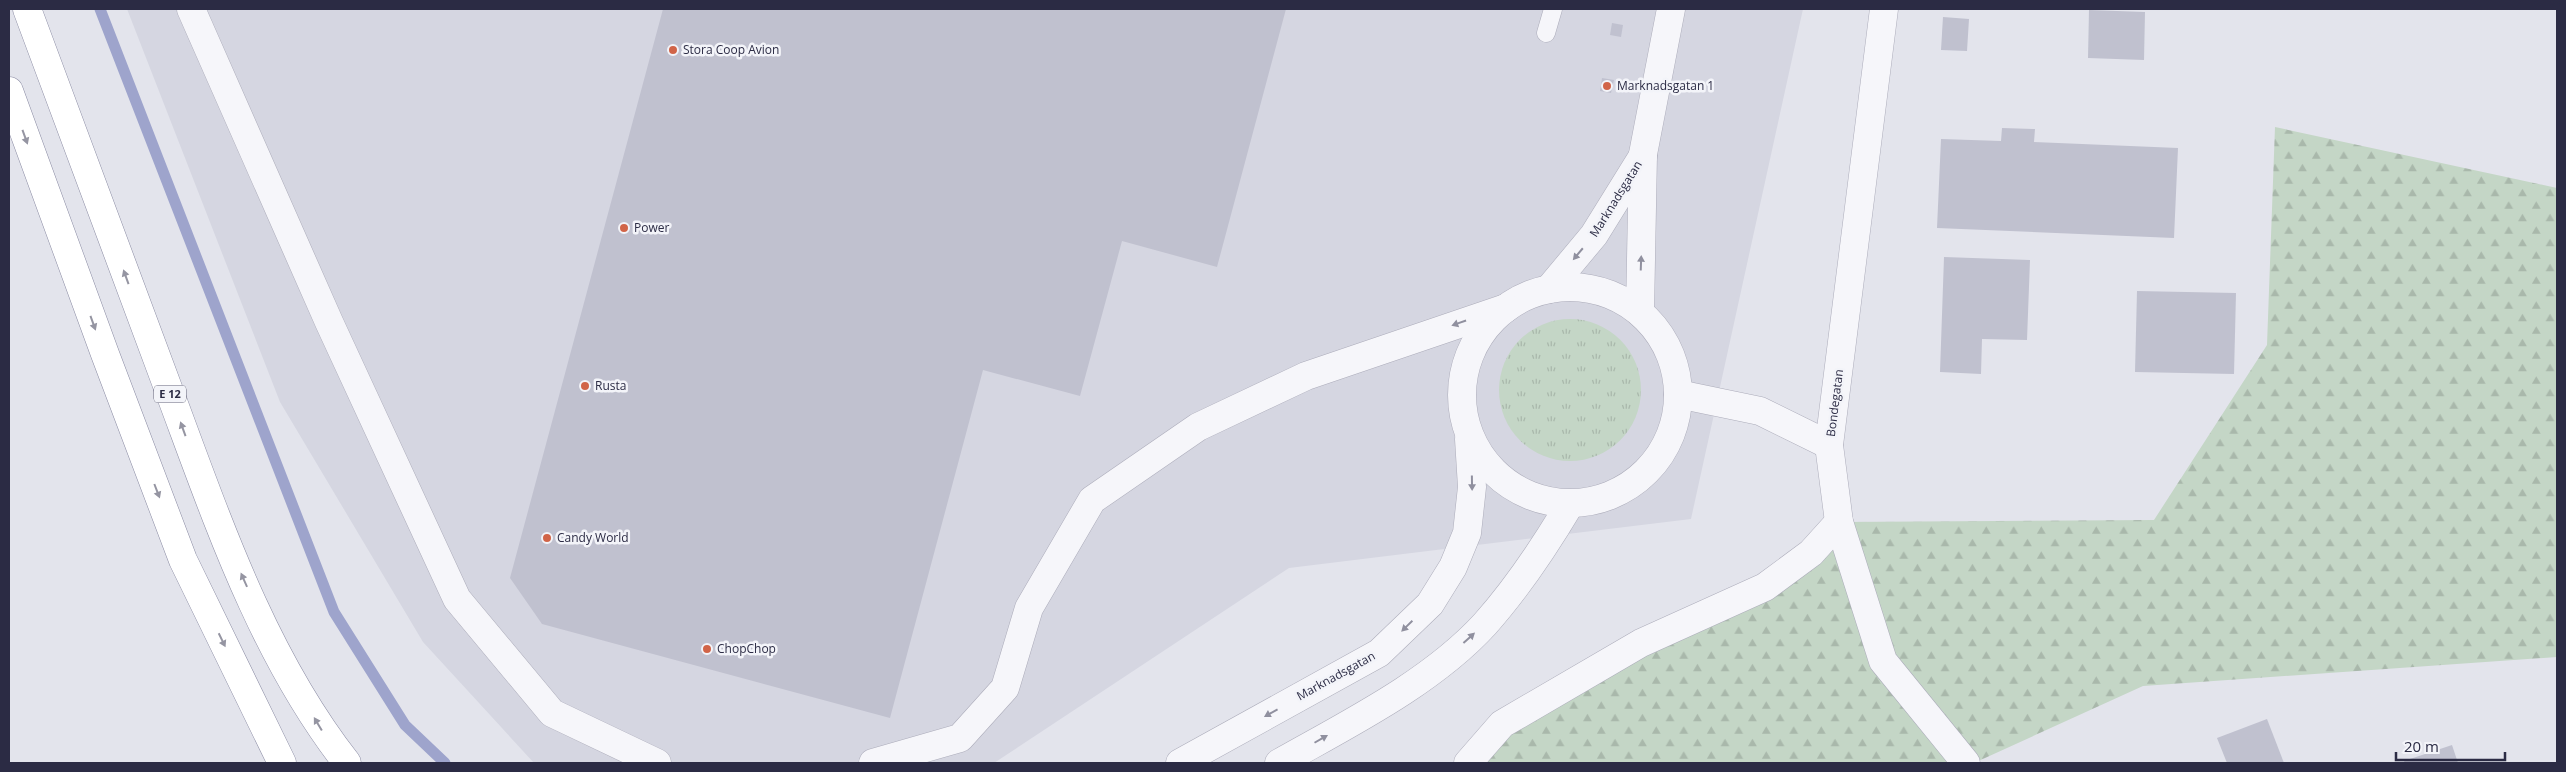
<svg xmlns="http://www.w3.org/2000/svg" width="2566" height="772" font-family="'Open Sans',sans-serif">
<style>
.built{fill:#d5d6e1}
.grass{fill:url(#grass-tufts)}
.forest{fill:url(#forest-firs)}
.lines{fill:none;stroke-linecap:round;stroke-linejoin:round}
.stream{stroke:#9ea4cc;stroke-width:11}
.building{fill:#c0c1cf}
.lane-casing{stroke:#acacba;stroke-width:19}
.street-casing{stroke:#acacba;stroke-width:29}
.highway-casing{stroke:#8a8ba3;stroke-width:29}
.lane{stroke:#f6f6fa;stroke-width:18}
.street{stroke:#f6f6fa;stroke-width:28}
.highway{stroke:#fff;stroke-width:28}
.oneway{fill:#9595a2}
.oneway2{fill:#90909f}
.poi-dot{fill:#d16448;stroke:#f3f4f9;stroke-width:2}
.labels{text-anchor:middle;stroke-width:5;stroke-linejoin:round;paint-order:stroke}
.shield{fill:#f3f4f9;stroke:#67677a;stroke-width:1}
.shield-label{font-size:11px;font-weight:bold;fill:#2b2b44}
.poi-label{font-size:12px;fill:#2b2b44;stroke:#f3f4f9;text-anchor:start}
.street-label{font-size:12px;fill:#2b2b44;stroke:#f3f4f9}
</style>
<defs>
<pattern id="grass-tufts" width="24" height="20" patternUnits="userSpaceOnUse" patternTransform="scale(1.25)"><rect width="24" height="20" fill="#c4d6c6"/><path d="M3 7l-1-3M5 7V3M7 7l1-3M15 17l-1-3M17 17v-4M19 17l1-3" fill="none" stroke="#a9b8ab"/></pattern>
<pattern id="forest-firs" width="22" height="20" patternUnits="userSpaceOnUse" patternTransform="scale(1.25)"><rect width="22" height="20" fill="#c4d6c6"/><path d="M5 1l3.5 6h-7zM16 11l3.5 6h-7z" fill="#a9b8ab"/></pattern>
</defs>
<rect width="100%" height="100%" fill="#e3e4ec"/>
<path class="built" d="M127 9H1803L1691 519 1289 568 994 763H534L423 642 280 402Z"/>
<circle class="grass" cx="1570" cy="390" r="71"/>
<path class="forest" d="M2275 127 2557 188V657L2143 686 1974 763H1468L1502 724 1765 587 1839 522 2154 520 2267 345Z"/>
<g class="lines">
<path class="stream" d="M100 9 334 612 405 725 445 763"/>
</g>
<g class="building">
<path d="M663 9H1286L1217 267 1122 241 1080 396 983 370 890 718 542 624 510 578Z"/>
<path d="M2089 10 2145 12 2144 60 2088 58Z"/>
<path d="M1943 17 1969 19 1967 51 1941 50Z"/>
<path d="M1612 23 1623 25 1621 37 1610 35Z"/>
<path d="M1602 78 1614 80 1611 93 1600 91Z"/>
<path d="M2002 128 2035 129 2034 142 2178 148 2174 238 1937 228 1941 139 2001 141Z"/>
<path d="M1944 257 2030 260 2027 340 1982 339 1981 374 1940 372Z"/>
<path d="M2137 291 2236 293 2234 374 2135 372Z"/>
<path d="M2267 719 2284 763H2227L2217 738Z"/>
<path d="M2452 745 2458 763H2405L2404 761Z"/>
</g>
<g class="lines">
<defs>
<path id="lane" d="M1546 33 1553 9"/>
<g id="street">
<path d="M191 9 329 322 457 599 552 713 657 763"/>
<path d="M1884 9 1829 445 1839 522 1883 661 1966 763"/>
<circle cx="1570" cy="395" r="108"/>
<path d="M1549 289 1594 235 1643 156"/>
<path d="M1640 312 1643 154 1671 9"/>
<path d="M1678 394 1760 411 1829 445"/>
<path d="M873 763 960 738 1005 688 1029 608 1092 500 1198 427 1306 376 1506 308"/>
<path d="M1180 763 1379 653 1430 604 1453 567 1467 533 1472 487 1469 439"/>
<path d="M1279 763C1348 724 1431 683 1485 624 1518 587 1545 546 1570 504"/>
<path d="M1468 763 1502 724 1641 643 1765 587 1811 553 1839 522"/>
</g>
<g id="highway">
<path d="M27 9C75 138 123 267 171 396 218 522 263 656 347 763"/>
<path d="M9 91 105 354 183 560 282 763"/>
</g>
</defs>
<use href="#lane" class="lane-casing"/>
<use href="#street" class="street-casing"/>
<use href="#highway" class="highway-casing"/>
<use href="#lane" class="lane"/>
<use href="#street" class="street"/>
<use href="#highway" class="highway"/>
</g>
<defs><path id="oneway-solid" d="M-6-.8H1V-3.2L6.5 0L1 3.2V.8H-6Z" transform="scale(1.25)"/></defs>
<g class="oneway">
<use href="#oneway-solid" transform="translate(25 137) rotate(70)"/>
<use href="#oneway-solid" transform="translate(126 277) rotate(-110)"/>
<use href="#oneway-solid" transform="translate(93 323) rotate(70)"/>
<use href="#oneway-solid" transform="translate(183 429) rotate(-110)"/>
<use href="#oneway-solid" transform="translate(157 491) rotate(69)"/>
<use href="#oneway-solid" transform="translate(244 580) rotate(-114)"/>
<use href="#oneway-solid" transform="translate(222 640) rotate(64)"/>
<use href="#oneway-solid" transform="translate(318 724) rotate(-121)"/>
</g>
<g class="oneway2">
<use href="#oneway-solid" transform="translate(1578 254) rotate(130)"/>
<use href="#oneway-solid" transform="translate(1641 263) rotate(-88)"/>
<use href="#oneway-solid" transform="translate(1459 323) rotate(161)"/>
<use href="#oneway-solid" transform="translate(1472 483) rotate(89)"/>
<use href="#oneway-solid" transform="translate(1407 626) rotate(136)"/>
<use href="#oneway-solid" transform="translate(1469 638) rotate(-42)"/>
<use href="#oneway-solid" transform="translate(1271 713) rotate(151)"/>
<use href="#oneway-solid" transform="translate(1321 739) rotate(-30)"/>
</g>
<g class="poi-dot">
<circle cx="673" cy="50" r="5"/>
<circle cx="1607" cy="86" r="5"/>
<circle cx="624" cy="228" r="5"/>
<circle cx="585" cy="386" r="5"/>
<circle cx="547" cy="538" r="5"/>
<circle cx="707" cy="649" r="5"/>
</g>
<g class="labels">
<rect class="shield" x="154" y="385.5" width="32" height="17" rx="4"/>
<g class="shield-label">
<text x="170" y="398">E 12</text>
</g>
<g class="poi-label">
<text x="683" y="54">Stora Coop Avion</text>
<text x="1617" y="90">Marknadsgatan 1</text>
<text x="634" y="232">Power</text>
<text x="595" y="390">Rusta</text>
<text x="557" y="542">Candy World</text>
<text x="717" y="653">ChopChop</text>
</g>
<g class="street-label">
<text transform="translate(1616 199) rotate(-58)" y="4">Marknadsgatan</text>
<text transform="translate(1835 403) rotate(-83)" y="4">Bondegatan</text>
<text transform="translate(1336 676) rotate(-29)" y="4">Marknadsgatan</text>
</g>
</g>
<rect width="2566" height="772" fill="none" stroke="#2b2b44" stroke-width="20"/>
<path d="M2396 752v8h109v-8" fill="none" stroke="#2b2b44" stroke-width="2.5"/>
<text x="2404" y="752" font-size="15" fill="#2b2b44" stroke="#f3f4f9" stroke-width="4" paint-order="stroke">20 m</text>
</svg>
